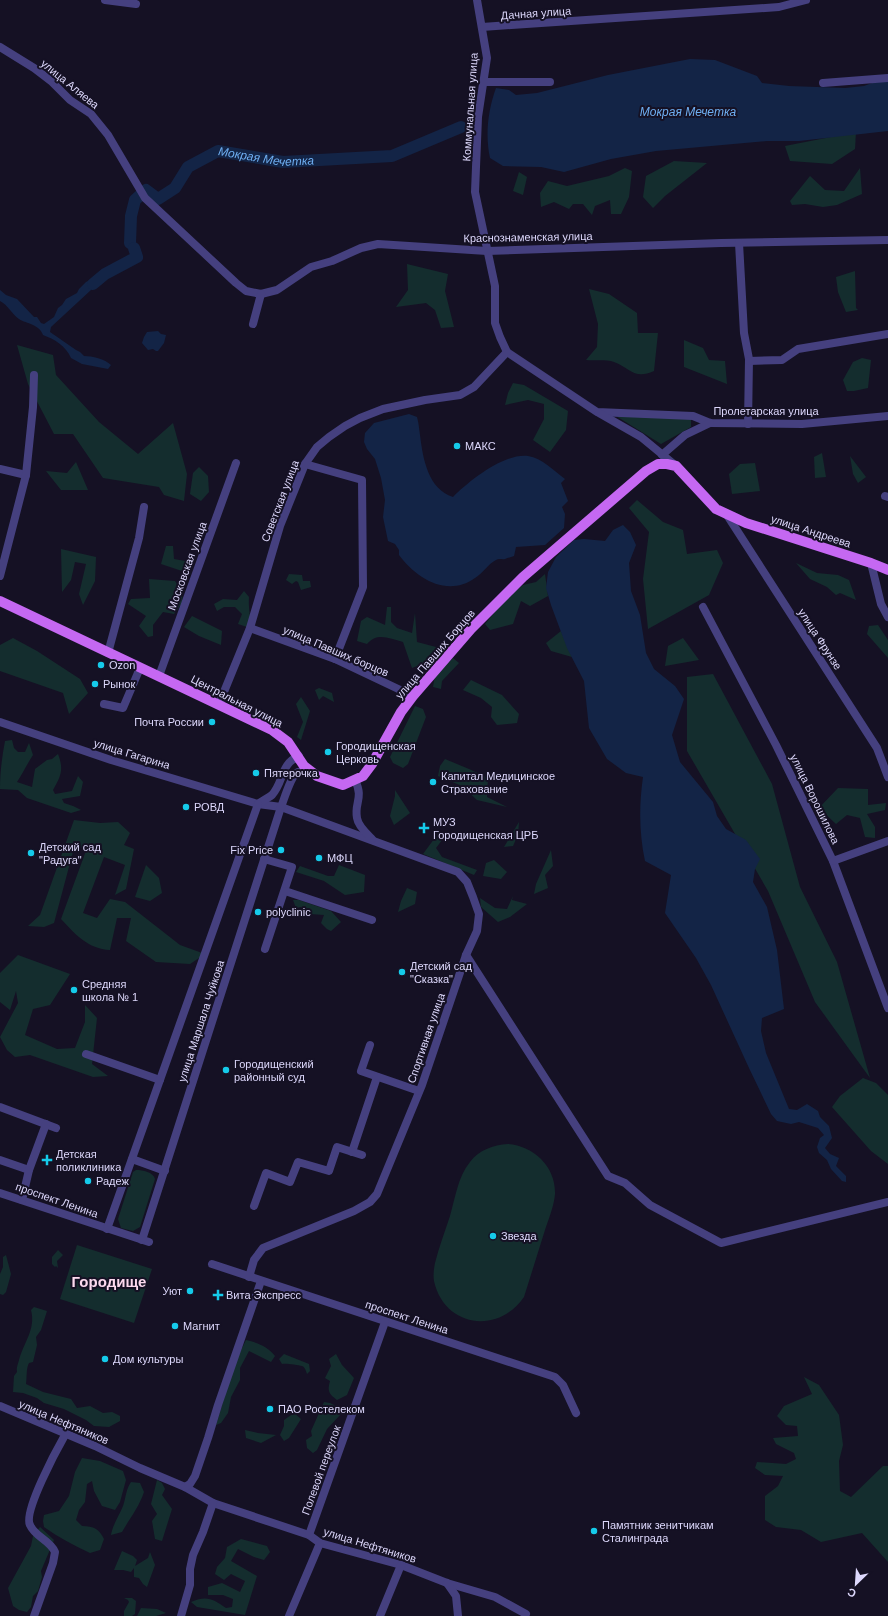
<svg xmlns="http://www.w3.org/2000/svg" width="888" height="1616" font-family="Helvetica,sans-serif">
<style>
.green{fill:#142d2e}
.water{fill:#132446}
.lines{fill:none;stroke-linecap:round;stroke-linejoin:round}
.river{stroke:#132446;stroke-width:12}
.street{stroke:#45407f;stroke-width:8}
.primary{stroke:#c568f2;stroke-width:10}
.poi-dot{fill:#15cbea;stroke:#151124;stroke-width:1.5}
.labels{text-anchor:middle;stroke-width:4;stroke-linejoin:round;paint-order:stroke}
.street-label{font-size:11px;fill:#ddd8fc;stroke:#151124}
.poi-label{font-size:11px;fill:#ddd8fc;stroke:#151124;text-anchor:start}
.water-label{font-size:12px;font-style:italic;fill:#6faff2;stroke:#151124}
.district-label{font-size:15px;font-weight:bold;fill:#fcd9ee;stroke:#151124}
</style>
<rect width="100%" height="100%" fill="#151124"/>
<g class="green">
<path d="M856 132 855 149 832 164 790 161 785 146Z"/>
<path d="M674 161 707 163 665 196 653 208 643 197 646 176Z"/>
<path d="M625 168 632 171 629 197 621 214H611L610 200 595 206 592 215 583 204H573L569 209 554 202 541 207 540 193 548 181 567 186 609 176Z"/>
<path d="M860 168 862 194 837 205 823 207 805 204 792 205 790 201 810 176 825 190 844 191Z"/>
<path d="M519 172 527 177 523 195 513 191Z"/>
<path d="M407 264 448 274 445 291 454 327 441 328 435 310 426 303 396 307 408 290Z"/>
<path d="M855 271 856 308 858 310 846 312 838 292 836 277Z"/>
<path d="M589 289 609 294 637 313 638 333H658L654 371C634 380 630 368 614 362 606 359 594 361 586 360L597 347 598 324Z"/>
<path d="M684 340 703 348 709 360 725 361 727 384 684 367Z"/>
<path d="M17 345 53 355 56 375 99 422 138 454 173 423 187 474 184 501 164 495 159 487 103 478 73 434H54L28 384Z"/>
<path d="M862 358 871 360 868 388 854 391H847L843 380 853 362Z"/>
<path d="M513 383 524 385 568 411 566 430 550 452 533 440 544 419V404L528 400 505 405 508 393Z"/>
<path d="M616 416 691 419V427L661 444Z"/>
<path d="M822 453 826 477 815 478 814 457Z"/>
<path d="M850 456 866 477 858 483 853 474Z"/>
<path d="M76 462 88 490H61L46 471 67 473Z"/>
<path d="M755 463 760 491 732 494 729 474 740 464Z"/>
<path d="M199 467 208 476 209 492 201 501 190 494 193 473Z"/>
<path d="M637 500 663 522 683 530 687 554 717 550 723 563 709 595 648 629 643 579 649 532 629 508Z"/>
<path d="M166 546H173L174 559 191 562V574L161 564Z"/>
<path d="M61 549 96 557 95 581 83 605 79 594 86 564 75 562 71 580 62 592Z"/>
<path d="M796 563 817 573 838 575 849 580 856 600 840 593 836 595 827 587 810 579Z"/>
<path d="M289 574 302 575 303 581H310L311 587 301 590 298 582 296 581 292 584 286 580Z"/>
<path d="M545 574 548 596 530 606 521 601 513 624 490 630 485 624 507 597 523 585 536 582Z"/>
<path d="M149 579 175 581C184 595 186 601 174 614L163 612 153 625V636L148 637 139 626 146 616 128 604 131 599 150 598Z"/>
<path d="M244 591 249 597C248 608 251 617 250 628L238 624 242 614 235 607H224L217 611 214 604 223 599 237 600Z"/>
<path d="M387 607H391V622L397 628 412 633 415 613 417 642 436 647 444 653 430 661 412 668 403 642C389 638 377 632 367 644L357 641 361 621 367 617 385 625Z"/>
<path d="M192 616 222 631 221 645 199 636 184 627Z"/>
<path d="M878 625 888 640V658L867 634 869 626Z"/>
<path d="M561 631 572 657 551 651 546 643Z"/>
<path d="M13 638 37 651 80 679 88 693 69 714 63 693 0 671V645Z"/>
<path d="M683 638 699 660 665 666 668 646Z"/>
<path d="M453 658 459 663 442 681 441 689 433 687 435 675Z"/>
<path d="M713 674 772 784 800 887 837 962 870 1078 815 1002 768 891 687 751V677Z"/>
<path d="M471 680 502 695 519 714 517 723 497 725 491 717 492 707 481 698 463 690Z"/>
<path d="M319 688 332 693 334 702 323 696 319 700 315 690Z"/>
<path d="M301 697 310 711 301 740 297 737 303 722 296 704Z"/>
<path d="M415 706 423 709 426 717 408 764 403 768 393 763 390 757Z"/>
<path d="M12 740 14 748 18 752H25L29 743 33 755C27 764 23 773 17 782L32 787 35 769 47 760 52 759 58 754C64 770 61 776 53 790L55 794 72 791 78 776 83 782 80 796 62 799 64 803 73 806 81 810 71 813 27 798 18 790 0 789C0 772 2 757 5 741Z"/>
<path d="M445 759 469 769 488 778 487 797 507 807 477 800 462 786 438 776 440 766Z"/>
<path d="M838 788 868 789V805L886 803 885 810 867 814 875 827V838L865 837 860 818 847 815 836 824 819 808Z"/>
<path d="M395 790 410 813 394 825 390 816 395 796Z"/>
<path d="M74 820 100 823 118 822 130 833 124 845 134 849 126 889 115 895 125 865 104 857 83 913 97 918 110 899 125 902 180 945 205 954 190 964 156 962 126 941 131 918H117L110 950C88 949 75 934 61 919L87 848H74L54 923 44 927 28 926 40 915Z"/>
<path d="M519 822 518 835 513 846 504 847Z"/>
<path d="M440 831 445 836 436 848 442 857 477 870 474 875 423 854Z"/>
<path d="M551 850 553 866 545 875 548 888 534 894 536 884Z"/>
<path d="M494 860 507 872 501 879 483 876 486 863Z"/>
<path d="M146 865 159 878 162 893 150 901 135 897Z"/>
<path d="M339 865 365 875 364 892 345 895 324 881 296 872 300 866 328 876H334Z"/>
<path d="M407 888 417 892 415 904 398 912 401 901Z"/>
<path d="M513 896 512 900 527 904 510 917 498 922 481 907 480 898 495 908 507 909Z"/>
<path d="M293 900H299L331 911 341 922 331 931 327 929 321 923 324 915 310 914 306 915 305 911 301 907 296 908Z"/>
<path d="M18 955 70 974 50 1005 33 1009 25 1035 57 1049 75 1048 85 1022V1005L97 1018 92 1064 108 1076 93 1077 30 1055 15 1057 7 1050 0 1037 18 1003 16 991 10 1010 0 1002V973Z"/>
<path d="M863 1078 876 1083 888 1095V1164L871 1151 832 1107 840 1096Z"/>
<path d="M508 1144C534 1146 556 1167 555 1194 554 1206 549 1218 545 1230 538 1252 531 1275 524 1297 498 1335 444 1327 434 1281 433 1275 434 1268 435 1263 439 1247 445 1231 450 1216 455 1199 458 1176 470 1162 479 1150 493 1145 508 1144Z"/>
<path d="M136 1170C143 1170 153 1172 155 1179L140 1227 133 1231 121 1228 118 1219 133 1172Z"/>
<path d="M77 1245 152 1269 134 1323 60 1299Z"/>
<path d="M58 1250 63 1255 57 1261 58 1268 56 1266 55 1267 52 1264V1257Z"/>
<path d="M6 1255 11 1274 6 1292 3 1295 0 1294V1274L3 1267V1257Z"/>
<path d="M34 1307 47 1311 41 1330 36 1337 37 1345 33 1362 29 1363C26 1368 27 1378 26 1384L43 1392 71 1399 77 1408 90 1406 103 1413 112 1412 120 1416V1421L109 1427 94 1426 86 1420 64 1409 44 1403 37 1398 23 1393 13 1392 14 1376 17 1372C16 1368 18 1364 19 1360 24 1342 36 1329 31 1310Z"/>
<path d="M246 1340C258 1343 267 1346 275 1356L271 1362 249 1351 240 1368V1380L231 1397 228 1413 221 1423 216 1425C225 1397 232 1366 246 1340Z"/>
<path d="M284 1354 309 1364 310 1371 307 1374C306 1371 305 1367 302 1366 298 1365 285 1363 282 1364L279 1359Z"/>
<path d="M336 1354 342 1365 354 1378 347 1395 337 1400C329 1394 327 1391 330 1381L325 1378 331 1366 329 1359Z"/>
<path d="M804 1377 819 1385 839 1415 843 1445 839 1461 840 1491 851 1497 883 1466H888V1562L862 1533 821 1542 801 1530 776 1527 765 1520V1496L778 1486 783 1476 765 1475 755 1468 757 1462 786 1464 796 1459 794 1453 776 1444 773 1438 798 1436 797 1426 786 1425 777 1416 784 1406 812 1394Z"/>
<path d="M324 1402 330 1403 340 1408 341 1414 327 1429 317 1450 313 1453 307 1448 306 1440 312 1436 311 1431Z"/>
<path d="M294 1413 301 1419 289 1438 284 1441 280 1435 284 1426V1420Z"/>
<path d="M245 1430 258 1433 276 1435 261 1443 246 1438Z"/>
<path d="M82 1458 100 1461 123 1471 126 1480 120 1502 115 1510 102 1506 94 1491 92 1481 87 1484 85 1502 79 1510 76 1520 82 1526C94 1526 99 1529 104 1539L100 1550 90 1553C73 1545 58 1537 44 1527L43 1521 44 1515 59 1511 69 1496 75 1472Z"/>
<path d="M157 1480 162 1483 165 1489 162 1495 172 1509 162 1541 155 1539 152 1521 157 1514 151 1504Z"/>
<path d="M131 1482 140 1483 144 1492C139 1507 130 1518 122 1532L111 1535C113 1524 119 1516 123 1506 126 1497 126 1489 131 1482Z"/>
<path d="M40 1527 54 1540 41 1571 42 1577 38 1591 33 1596 31 1607 27 1612 19 1610 13 1606 8 1588 31 1546 33 1536Z"/>
<path d="M241 1539 267 1546 270 1552 264 1560 254 1557 238 1549 231 1561 257 1576 245 1615 197 1607 191 1602C207 1595 213 1599 226 1608L232 1607 233 1599 223 1595H208V1587L222 1583 240 1592 245 1581 231 1574 224 1580 215 1574 217 1567 225 1558 227 1547Z"/>
<path d="M122 1551 133 1556 137 1560 135 1566 148 1558 150 1552 155 1565 147 1587 143 1584 139 1578 134 1577V1568L131 1572 123 1570H114Z"/>
<path d="M124 1598H132L136 1601 135 1614 132 1616H124V1611L129 1602 128 1600Z"/>
<path d="M141 1608 157 1609 166 1613 156 1616H137Z"/>
</g>
<g class="water">
<path d="M690 59 715 60 757 76 762 83 789 86 845 88 864 86 880 80 888 79V131L799 141H767L656 151 611 159 564 172 541 167 503 166 490 158C485 135 488 110 496 88L509 90 516 95 537 93 608 75Z"/>
<path d="M104 273 105 277 51 327 50 332 76 350 80 352 84 356C92 356 105 359 111 365L108 369 82 364 71 358C66 346 54 339 43 335 39 324 27 324 19 319 12 314 8 305 0 301V290L6 295 17 299 34 317H37L41 323 44 324 54 317 58 308 62 305 66 299 77 293 79 289 86 282Z"/>
<path d="M158 331 161 334 166 335 164 343 158 351H156L153 349 148 350 142 343 144 337 147 332Z"/>
<path d="M409 414 417 417C419 424 419 429 420 435 423 459 428 489 453 497 469 481 504 453 528 456 542 458 554 471 565 479L561 483 568 501 562 507 565 514 564 528 545 545 516 547 514 556C511 557 508 558 505 559 502 560 499 558 496 560 488 564 483 573 475 578 447 598 416 578 399 555V550L395 544 388 541 383 517 385 500 381 478 375 459 367 449 364 442 365 433 374 423Z"/>
<path d="M623 525 630 532 636 545 629 563 631 591 640 615 646 653 654 669 675 686 684 699 672 735 680 762 713 802 717 816 726 829 746 840 760 859 755 869 753 882 767 907 777 950 784 1009 762 1018 761 1031 766 1053 789 1109 797 1110 807 1104 818 1111 820 1117 829 1126 832 1138 825 1148 830 1154 839 1158 836 1166 846 1176V1182L842 1181 831 1169 827 1160 819 1153 817 1147 820 1138 824 1135 818 1128 799 1122 791 1124 777 1121 771 1114 749 1068 711 985 696 958 665 913 671 875 645 861C639 833 639 805 643 777L626 773 607 759 589 728 584 681 567 648 551 605 546 588 548 572 556 557 574 540 584 539 605 541 613 530Z"/>
</g>
<g class="lines">
<g class="river">
<path id="s1" d="M130 243 131 216 135 200 146 190 158 199 175 188 188 167 218 151 283 162 392 156 461 127"/>
<path d="M93 284 105 274 137 257 134 248"/>
</g>
<g class="street">
<path d="M105 0 136 4"/>
<path d="M477 0 487 58 478 117 475 192 495 286V323L500 337 507 352 597 412 693 416 710 423 802 424 888 416"/>
<path d="M482 27 779 7 806 0"/>
<path d="M0 47 34 68 51 81 70 100 91 114 108 135 145 198 236 283 246 291 261 294 277 290 311 267 332 261 361 248 378 244 487 251 721 243 888 240"/>
<path d="M484 82H550"/>
<path d="M823 83 888 78"/>
<path d="M739 243 744 333 749 359 748 424"/>
<path d="M253 324 261 294"/>
<path d="M749 361 782 360 798 349 888 334"/>
<path d="M599 413 641 437 675 465"/>
<path d="M662 455 685 435 710 423"/>
<path d="M305 464 362 480 363 587 335 659"/>
<path d="M0 469 26 475"/>
<path d="M885 496 888 497"/>
<path d="M727 515 877 748 888 777"/>
<path d="M871 563 881 604 888 617"/>
<path d="M0 576 26 475 33 407 34 375"/>
<path d="M703 607 776 745 833 861 888 1008"/>
<path d="M250 628 335 659 413 696"/>
<path d="M108 653 139 538 144 507"/>
<path d="M159 676 236 463"/>
<path d="M104 704 123 708 140 668"/>
<path d="M219 704 250 628 280 526 305 464 317 447 329 437 345 426 360 418 383 409 425 400 460 395 474 387 507 352"/>
<path d="M0 722 111 760 258 804 281 807 458 872 467 882 473 897 479 914 477 931 466 955 422 1085 377 1194 370 1202 354 1211 263 1248 254 1260 249 1277"/>
<path d="M355 780C364 799 354 802 357 818 358 826 367 834 372 839"/>
<path d="M258 804C262 801 268 798 272 795 284 782 280 764 299 756V760"/>
<path d="M264 859 292 867 265 949"/>
<path d="M833 861 888 841"/>
<path d="M285 891 372 920"/>
<path d="M466 955 608 1176 625 1183 650 1205 721 1243 888 1202"/>
<path d="M370 1045 361 1071 419 1091"/>
<path d="M86 1054 160 1080"/>
<path d="M0 1107 56 1128"/>
<path d="M352 1152 377 1077"/>
<path d="M132 1159 165 1171"/>
<path d="M0 1160 29 1170"/>
<path d="M0 1193 149 1242"/>
<path d="M22 1200 29 1170 46 1124"/>
<path d="M254 1206 266 1173 290 1182 298 1162 329 1171 337 1147 362 1155"/>
<path d="M107 1229 258 804"/>
<path d="M142 1240 281 807C284 800 291 775 298 772 303 770 309 773 314 775"/>
<path d="M212 1264 555 1377 563 1385 576 1413"/>
<path d="M0 1406 95 1446 140 1468 185 1487 213 1503 309 1535 320 1543 401 1565 447 1583 495 1597 526 1614"/>
<path d="M185 1487 190 1484 195 1476 208 1438 218 1405 261 1281"/>
<path d="M309 1535 385 1322"/>
<path d="M447 1583 456 1596 458 1616"/>
<path d="M34 1616 53 1563 55 1552C50 1540 35 1537 30 1525 23 1512 57 1449 65 1435"/>
<path d="M181 1616 190 1585V1569L193 1555 203 1532 213 1503"/>
<path d="M289 1616 320 1543"/>
<path d="M380 1616 401 1565"/>
</g>
<path class="primary" d="M0 601 272 730 288 742 304 766 317 776 343 785 363 776 372 764 401 712 413 696 471 629 523 577 646 471 658 464H667L676 466 716 509 746 523 871 563 888 570"/>
</g>
<g class="poi-dot">
<circle cx="457" cy="446" r="4"/>
<circle cx="101" cy="665" r="4"/>
<circle cx="95" cy="684" r="4"/>
<circle cx="212" cy="722" r="4"/>
<circle cx="328" cy="752" r="4"/>
<circle cx="256" cy="773" r="4"/>
<circle cx="433" cy="782" r="4"/>
<circle cx="186" cy="807" r="4"/>
<path d="M422 822h4v4h4v4h-4v4h-4v-4h-4v-4h4z"/>
<circle cx="281" cy="850" r="4"/>
<circle cx="31" cy="853" r="4"/>
<circle cx="319" cy="858" r="4"/>
<circle cx="258" cy="912" r="4"/>
<circle cx="402" cy="972" r="4"/>
<circle cx="74" cy="990" r="4"/>
<circle cx="226" cy="1070" r="4"/>
<path d="M45 1154h4v4h4v4h-4v4h-4v-4h-4v-4h4z"/>
<circle cx="88" cy="1181" r="4"/>
<circle cx="493" cy="1236" r="4"/>
<circle cx="190" cy="1291" r="4"/>
<path d="M216 1289h4v4h4v4h-4v4h-4v-4h-4v-4h4z"/>
<circle cx="175" cy="1326" r="4"/>
<circle cx="105" cy="1359" r="4"/>
<circle cx="270" cy="1409" r="4"/>
<circle cx="594" cy="1531" r="4"/>
</g>
<g class="labels">
<g class="street-label">
<text transform="translate(536 13) rotate(-4)" y="4">Дачная улица</text>
<text transform="translate(70 84) rotate(39)" y="4">улица Аляева</text>
<text transform="translate(470 107) rotate(-86)" y="4">Коммунальная улица</text>
<text transform="translate(528 237) rotate(-1)" y="4">Краснознаменская улица</text>
<text x="766" y="415">Пролетарская улица</text>
<text transform="translate(280 501) rotate(-69)" y="4">Советская улица</text>
<text transform="translate(811 531) rotate(18)" y="4">улица Андреева</text>
<text transform="translate(187 566) rotate(-70)" y="4">Московская улица</text>
<text transform="translate(820 639) rotate(57)" y="4">улица Фрунзе</text>
<text transform="translate(336 651) rotate(23)" y="4">улица Павших борцов</text>
<text transform="translate(435 654) rotate(-49)" y="4">улица Павших Борцов</text>
<text transform="translate(237 701) rotate(27)" y="4">Центральная улица</text>
<text transform="translate(132 754) rotate(17)" y="4">улица Гагарина</text>
<text transform="translate(815 799) rotate(64)" y="4">улица Ворошилова</text>
<text transform="translate(201 1021) rotate(-72)" y="4">улица Маршала Чуйкова</text>
<text transform="translate(426 1038) rotate(-71)" y="4">Спортивная улица</text>
<text transform="translate(57 1200) rotate(19)" y="4">проспект Ленина</text>
<text transform="translate(407 1317) rotate(18)" y="4">проспект Ленина</text>
<text transform="translate(64 1422) rotate(23)" y="4">улица Нефтяников</text>
<text transform="translate(321 1470) rotate(-70)" y="4">Полевой переулок</text>
<text transform="translate(370 1545) rotate(17)" y="4">улица Нефтяников</text>
</g>
<g class="poi-label">
<text x="465" y="450">МАКС</text>
<text x="109" y="669">Ozon</text>
<text x="103" y="688">Рынок</text>
<text x="204" y="726" text-anchor="end">Почта России</text>
<text x="336" y="750">Городищенская<tspan x="336" dy="13">Церковь</tspan></text>
<text x="264" y="777">Пятерочка</text>
<text x="441" y="780">Капитал Медицинское<tspan x="441" dy="13">Страхование</tspan></text>
<text x="194" y="811">РОВД</text>
<text x="433" y="826">МУЗ<tspan x="433" dy="13">Городищенская ЦРБ</tspan></text>
<text x="39" y="851">Детский сад<tspan x="39" dy="13">"Радуга"</tspan></text>
<text x="273" y="854" text-anchor="end">Fix Price</text>
<text x="327" y="862">МФЦ</text>
<text x="266" y="916">polyclinic</text>
<text x="410" y="970">Детский сад<tspan x="410" dy="13">"Сказка"</tspan></text>
<text x="82" y="988">Средняя<tspan x="82" dy="13">школа № 1</tspan></text>
<text x="234" y="1068">Городищенский<tspan x="234" dy="13">районный суд</tspan></text>
<text x="56" y="1158">Детская<tspan x="56" dy="13">поликлиника</tspan></text>
<text x="96" y="1185">Радеж</text>
<text x="501" y="1240">Звезда</text>
<text x="182" y="1295" text-anchor="end">Уют</text>
<text x="226" y="1299">Вита Экспресс</text>
<text x="183" y="1330">Магнит</text>
<text x="113" y="1363">Дом культуры</text>
<text x="278" y="1413">ПАО Ростелеком</text>
<text x="602" y="1529">Памятник зенитчикам<tspan x="602" dy="13">Сталинграда</tspan></text>
</g>
<g class="water-label">
<text x="688" y="116">Мокрая Мечетка</text>
<text dy="4" stroke="none"><textPath href="#s1" startOffset="201">Мокрая Мечетка</textPath></text>
</g>
<g class="district-label">
<text x="109" y="1287">Городище</text>
</g>
</g>
<g transform="translate(856 1584) rotate(205)" stroke="#151124" stroke-width="3" paint-order="stroke">
<path d="M0-3L7 15L0 10L-7 15Z" fill="#ddd8fc"/>
<text y="-6" font-size="11" font-weight="bold" text-anchor="middle" fill="#ddd8fc">С</text>
</g>
</svg>
